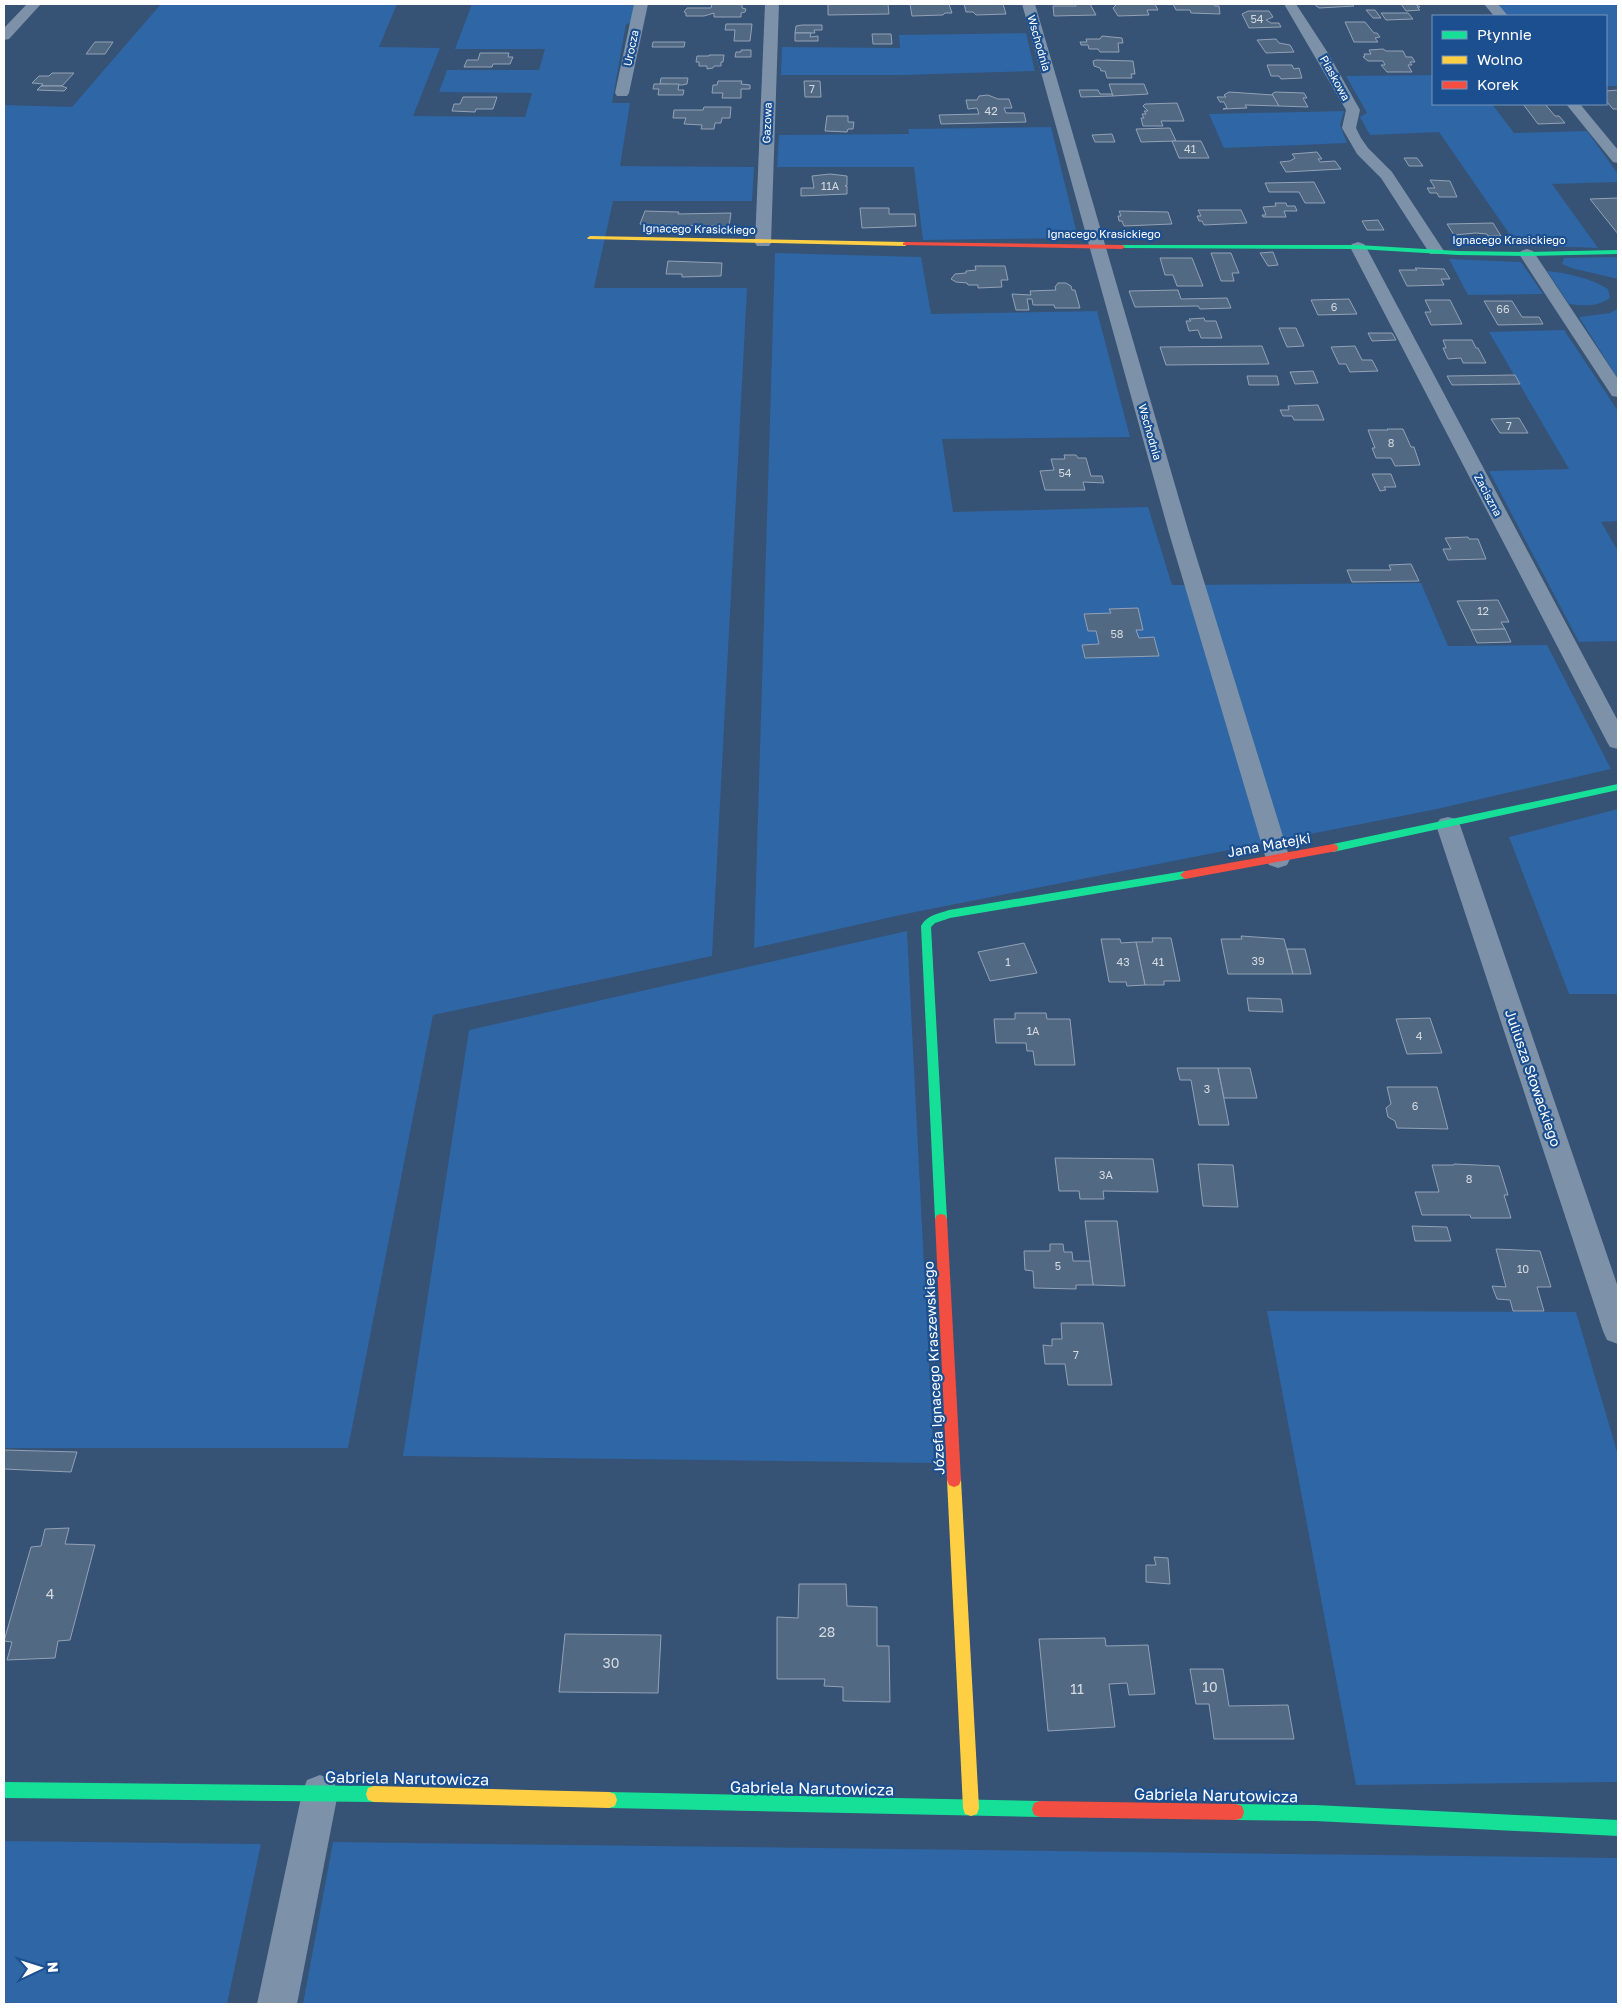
<svg xmlns="http://www.w3.org/2000/svg" width="1622" height="2008" font-family="'Golos Text',sans-serif">
<style>
.green{fill:#2f66a5}
.building{fill:#526984;stroke:#92a2b6}
.lines{fill:none;stroke-linecap:round;stroke-linejoin:round}
.street{fill:#7d92a8;fill-rule:evenodd}
.fast{fill:#16e098;fill-rule:evenodd}
.slow{fill:#ffcf43;fill-rule:evenodd}
.jam{fill:#f24e42;fill-rule:evenodd}
.labels{text-anchor:middle;stroke-width:4.5;stroke-linejoin:round;paint-order:stroke}
.number-label{font-size:11px;fill:#d4dae0}
.far-street-label{font-size:11px;fill:#fff;stroke:#1b4f8f}
.street-label{font-size:14px;fill:#fff;stroke:#1b4f8f}
.near-number-label{font-size:14px;fill:#d4dae0}
.near-street-label{font-size:16px;fill:#fff;stroke:#1b4f8f}
</style>
<rect width="100%" height="100%" fill="#365274"/>
<g class="green">
<path d="M161 4H397L379 47 440 48 413 116 525 117 532 93 439 92 447 70H539L545 49H455L472 4H634L631 23 626 24 612 103H630L620 166 754 167 752 201H613L594 288H747L712 956 433 1015 348 1448H4V105L72 107Z"/>
<path d="M1497 4H1618V86H1606V16H1508Z"/>
<path d="M1026 33 1035 71 903 75H781L782 47 900 48 899 35Z"/>
<path d="M1433 75V104H1492L1514 133 1587 131 1618 174V182L1552 184 1598 248 1517 245 1439 132 1370 135 1360 117 1367 113 1346 76Z"/>
<path d="M1344 111 1340 125 1347 143 1224 148 1209 114Z"/>
<path d="M1051 127 1078 238 923 240 914 167H777L779 135 909 134 908 129Z"/>
<path d="M775 253 921 257 931 314 1097 311 1130 437 942 439 953 512 1148 507 1172 585 1421 583 1448 646 1547 645 1611 769 1437 809 905 914 754 948Z"/>
<path d="M1618 257V279L1571 268 1562 264 1564 258Z"/>
<path d="M1449 259 1521 262 1543 294 1468 295Z"/>
<path d="M1547 271C1568 273 1590 278 1608 289L1610 298C1597 307 1585 306 1569 304Z"/>
<path d="M1618 309V379L1579 317 1610 313Z"/>
<path d="M1564 330 1618 411V521L1601 522 1618 551V641L1579 642 1489 471 1569 469 1489 332Z"/>
<path d="M1618 809V994H1569L1509 837Z"/>
<path d="M907 931 934 1463 403 1456 469 1030Z"/>
<path d="M1267 1311 1576 1312 1618 1455V1782L1356 1785Z"/>
<path d="M4 1841 261 1844 227 2004H4Z"/>
<path d="M333 1842 1618 1858V2004H303Z"/>
</g>
<g class="building">
<path d="M712 4H742V8L746 9 745 12 741 13V17H714V13L704 16H686V13L684 12 687 8H711Z"/>
<path d="M828 4H888L889 14 828 15Z"/>
<path d="M910 4H949L952 13H945L943 15 912 16Z"/>
<path d="M964 4H1003L1006 14 976 15 973 12H966Z"/>
<path d="M1075 4H1090L1096 15 1054 16 1053 6H1076Z"/>
<path d="M1117 4H1155L1158 10H1147L1149 15 1118 16 1113 8Z"/>
<path d="M1173 4H1214L1215 6H1219L1220 14 1191 13 1190 10H1176Z"/>
<path d="M1314 4H1352L1354 6 1319 8Z"/>
<path d="M1401 4H1415L1420 7H1417L1420 10 1406 11Z"/>
<path d="M1366 10H1375L1381 18H1373Z"/>
<path d="M1248 11H1269L1273 17 1266 20 1271 23H1279L1281 27 1249 28 1242 14Z"/>
<path d="M1381 13H1408L1413 19 1386 20Z"/>
<path d="M1345 22H1365L1374 33H1377L1380 37 1375 38 1378 42H1354Z"/>
<path d="M726 24H752L750 41H734L735 30H725Z"/>
<path d="M802 25H822V30H814L815 33H795L796 26Z"/>
<path d="M795 33H811L810 37 818 36V41H795Z"/>
<path d="M872 34H891L892 44H873Z"/>
<path d="M1102 36 1122 38 1123 43H1118L1119 52H1100L1098 49H1089L1088 45H1081L1080 42H1087L1086 39H1100Z"/>
<path d="M1276 39 1279 43 1290 45 1294 52 1266 53 1257 40Z"/>
<path d="M95 42H113L105 54H86Z"/>
<path d="M653 42H685L684 47H652Z"/>
<path d="M1383 49 1386 51H1403L1406 57H1412L1415 62H1410L1412 65H1408L1412 72H1387L1381 65H1385L1383 61H1368L1363 57 1365 56 1364 54H1371L1369 50Z"/>
<path d="M741 50H751V57H735L736 52H741Z"/>
<path d="M480 53H509L508 57H513L510 64H493L492 67H464L467 60H478Z"/>
<path d="M709 55H724L723 62H721V66H714L713 68 707 69V66H699V62H696L697 56H709Z"/>
<path d="M1096 60 1133 61 1135 74H1131L1132 78H1107L1105 71H1101L1100 68 1094 66 1093 61Z"/>
<path d="M1267 65H1292L1294 69 1299 68 1302 78 1281 79 1279 76H1271Z"/>
<path d="M52 73H74L62 86H41L43 84 32 83 39 76H49Z"/>
<path d="M661 78H688L687 84 682 85 660 84Z"/>
<path d="M718 81H742L741 84 750 85V89H741V98H722L723 93H712L713 85H717Z"/>
<path d="M804 81H820L821 97H805Z"/>
<path d="M654 84H679L678 90H684L683 95H658L659 89H653Z"/>
<path d="M1109 84H1144L1148 94 1113 96Z"/>
<path d="M41 86H62L67 88 64 91 37 90Z"/>
<path d="M1079 90H1098L1100 94H1112L1113 96 1081 97Z"/>
<path d="M1618 90V109H1613L1606 101V91Z"/>
<path d="M1229 92 1273 95 1279 106 1245 105 1247 108 1223 109 1227 108 1224 102H1220L1217 97H1226L1224 95Z"/>
<path d="M1275 92 1304 93 1307 98H1303L1308 107 1279 106 1272 94Z"/>
<path d="M988 95 998 99H1009L1012 108H1004L1006 113H1024L1026 122 941 124 939 115 979 114 977 108 968 109 966 100H977L979 96Z"/>
<path d="M463 97H497L493 109H476L475 112 452 111 454 104H460Z"/>
<path d="M1177 103 1184 121H1161L1163 126H1143L1141 118H1144L1142 114H1146L1144 111H1148L1143 106 1145 104Z"/>
<path d="M1523 104H1545L1555 116H1559L1565 123 1538 124Z"/>
<path d="M704 107H731L730 118H722L721 123H715L714 129H701L702 125 684 124 686 118H673L674 110H703Z"/>
<path d="M827 116H848V122H854L853 129H848L847 132 825 131Z"/>
<path d="M1170 128 1176 141 1141 142 1136 129Z"/>
<path d="M1112 134 1115 142H1095L1092 135Z"/>
<path d="M1172 141H1201L1209 158H1179Z"/>
<path d="M1317 152 1322 159H1318L1320 162 1335 161 1341 169 1286 172 1280 162 1290 161 1295 158 1292 154Z"/>
<path d="M1404 158H1417L1423 166H1409Z"/>
<path d="M830 174 847 176V185L845 186H847V194L801 196V188H814L812 176Z"/>
<path d="M1430 180 1450 181 1457 197H1439L1437 193H1430L1427 188H1435Z"/>
<path d="M1314 182 1325 203H1305L1299 192H1269L1265 183Z"/>
<path d="M1618 198V234L1590 199Z"/>
<path d="M1275 203H1286L1287 206H1295L1297 211H1284L1286 217H1263L1262 215H1266L1263 207 1276 206Z"/>
<path d="M860 208H889V214H915L916 226 862 228Z"/>
<path d="M1198 210H1241L1247 223 1204 225 1202 221H1199L1197 216H1201Z"/>
<path d="M645 211 679 212 678 214 731 213 729 226 643 225 640 224Z"/>
<path d="M1119 211 1168 212 1172 224 1124 226 1122 221H1119L1118 216H1121Z"/>
<path d="M1378 220 1384 230H1367L1362 221Z"/>
<path d="M1493 223 1501 236H1488L1487 234 1476 233 1454 235 1447 224Z"/>
<path d="M1273 252 1278 265 1268 266 1260 253Z"/>
<path d="M1211 253H1231L1239 273H1232L1234 281H1221Z"/>
<path d="M1160 258H1192L1203 286H1177L1173 275H1165Z"/>
<path d="M668 261 722 263 721 276 682 277V274H666Z"/>
<path d="M975 266H1005L1008 280H1001L1002 287 978 288V285H968L967 283 956 282 951 279 955 274 966 273V271L976 270Z"/>
<path d="M1415 268 1444 269 1450 279H1441L1444 285 1407 286 1399 270H1417Z"/>
<path d="M1058 283H1066L1071 286 1072 290H1075L1080 308H1055L1054 305H1033L1032 299H1027L1029 310H1016L1012 294 1031 295 1030 291 1056 290 1055 287Z"/>
<path d="M1178 290 1181 299 1227 298 1231 308 1200 309 1198 306 1135 307 1129 291Z"/>
<path d="M1349 299 1357 314 1318 315 1311 300Z"/>
<path d="M1425 300H1450L1462 324 1431 325 1425 312H1431Z"/>
<path d="M1484 301H1512L1522 317H1539L1543 324 1498 325Z"/>
<path d="M1204 318 1205 321H1216L1222 338H1201L1198 330 1189 331 1186 321H1191L1189 319Z"/>
<path d="M1279 328H1296L1304 346 1287 347Z"/>
<path d="M1368 333H1392L1396 340 1372 341Z"/>
<path d="M1443 340H1472L1476 348H1478L1486 363H1463L1461 358 1448 359 1443 348H1446Z"/>
<path d="M1262 346 1269 364 1166 365 1160 347Z"/>
<path d="M1355 346 1362 360H1372L1378 371 1350 372 1346 364H1339L1331 347Z"/>
<path d="M1313 371 1318 383 1295 384 1290 372Z"/>
<path d="M1515 375 1520 384 1452 385 1447 376Z"/>
<path d="M1247 376H1277L1279 385H1249Z"/>
<path d="M1318 405 1324 420H1294L1292 416H1283L1280 410H1289L1288 406Z"/>
<path d="M1519 418 1528 433H1500L1491 419Z"/>
<path d="M1387 429H1403L1411 447H1414L1420 465 1395 466 1391 458H1376L1372 448H1375L1368 430H1388Z"/>
<path d="M1064 455H1076L1078 458H1086L1091 476H1102L1104 483 1083 482 1085 490H1045L1040 471 1054 470 1051 459H1065Z"/>
<path d="M1372 474H1391L1396 487H1384L1386 490 1380 491Z"/>
<path d="M1468 537 1469 539H1478L1486 559 1448 560 1443 549H1451L1445 538Z"/>
<path d="M1411 564 1419 581 1352 582 1347 570H1391L1389 565Z"/>
<path d="M1498 600 1509 622H1501L1505 629 1471 630 1457 601Z"/>
<path d="M1138 608 1143 630H1136L1139 638 1154 637 1159 656 1085 658 1082 645 1099 644 1096 631H1088L1084 614 1111 613 1109 609Z"/>
<path d="M1505 629 1511 642 1477 643 1471 630Z"/>
<path d="M1241 936 1284 939 1293 974H1228L1221 939H1242Z"/>
<path d="M1152 938H1171L1180 981H1164V985H1145L1136 942H1153Z"/>
<path d="M1101 939H1120L1121 943 1136 942 1145 985 1127 986 1126 982H1109Z"/>
<path d="M1024 943 1037 973 990 981 978 952Z"/>
<path d="M1287 949H1305L1311 974H1293Z"/>
<path d="M1247 998 1281 999 1283 1012 1249 1011Z"/>
<path d="M1015 1013H1046L1047 1019H1070L1075 1065H1035L1033 1051H1027L1026 1043H996L994 1019H1015Z"/>
<path d="M1430 1018 1442 1053 1407 1054 1396 1019Z"/>
<path d="M1177 1068H1218L1229 1125H1199L1191 1080H1180Z"/>
<path d="M1218 1068H1250L1257 1098H1224Z"/>
<path d="M1387 1087H1437L1448 1129 1397 1128 1395 1121 1388 1117 1386 1108 1391 1104Z"/>
<path d="M1055 1158 1153 1159 1158 1192 1103 1191 1104 1199H1080L1079 1191H1059Z"/>
<path d="M1198 1164 1233 1165 1238 1207 1203 1206Z"/>
<path d="M1454 1164 1499 1166 1508 1195H1504L1511 1218H1471L1470 1215H1422L1415 1192H1439L1432 1165H1454Z"/>
<path d="M1085 1221H1117L1125 1286 1093 1285Z"/>
<path d="M1412 1226 1447 1227 1451 1241H1415Z"/>
<path d="M1050 1244H1063L1064 1252H1072L1073 1261H1090L1093 1285H1076V1289L1034 1288 1033 1271 1025 1270 1024 1251H1050Z"/>
<path d="M1496 1249 1540 1251 1551 1287H1537L1544 1311H1513L1510 1300 1497 1299 1492 1286 1506 1287Z"/>
<path d="M1061 1323H1103L1112 1385H1068L1065 1364H1045L1043 1345 1052 1346V1339H1062Z"/>
<path d="M4 1450 77 1452 71 1472 4 1469Z"/>
<path d="M69 1528 65 1544 95 1545 70 1640 58 1641 55 1658 7 1660 12 1642 4 1641 31 1547 41 1546 45 1529Z"/>
<path d="M1154 1557 1168 1558 1170 1584 1146 1582V1565H1156Z"/>
<path d="M799 1584H846L847 1606 877 1607V1646H889L890 1702 843 1701V1687L824 1686 825 1679H777V1617L798 1618Z"/>
<path d="M565 1634 661 1635 658 1693 559 1692Z"/>
<path d="M1105 1638 1106 1646 1148 1645 1155 1694 1129 1695 1127 1683 1109 1684 1115 1727 1048 1731 1039 1639Z"/>
<path d="M1190 1669H1223L1229 1706 1288 1705 1294 1739H1214L1209 1704H1196Z"/>
</g>
<g class="lines">
<g class="street">
<path d="M27 4H41L9 39 4 40V28Z"/>
<path d="M634 4H648L629 93 627 96H617L615 93Z"/>
<path d="M765 4H779L771 243 769 246H757L755 243Z"/>
<path d="M1022 4H1035L1189 533 1290 859 1287 865 1278 868 1269 865 1266 859 1169 533Z"/>
<path d="M1284 4H1296L1328 53 1360 110 1356 128 1361 138 1368 148 1392 172 1444 251 1442 254H1430L1381 178 1357 154 1342 128 1346 110Z"/>
<path d="M1484 4H1498L1508 16H1494Z"/>
<path d="M1566 104H1580L1618 150V163L1613 162Z"/>
<path d="M1358 242 1364 244 1366 247 1618 721V749L1610 747 1607 742 1350 247 1352 244Z"/>
<path d="M1527 249 1533 251 1618 379V397L1612 396 1519 254 1521 251Z"/>
<path d="M1448 817 1456 819 1460 825 1618 1287V1344L1607 1340 1603 1331 1436 825 1440 819Z"/>
<path d="M320 1775 333 1780 338 1793 297 2004H257L302 1793 307 1780Z"/>
</g>
<g class="fast">
<path d="M1122 245H1358L1458 251 1527 252 1618 250V254L1527 256 1458 255 1358 249 1120 248V246Z"/>
<path d="M1618 784V790L1333 852 1328 848 1333 844Z"/>
<path d="M1185 871 1189 872 1190 875 1189 878 950 918 935 923 931 927 947 1219 945 1223 941 1224 937 1223 935 1219 921 926C927 915 937 914 949 910Z"/>
<path d="M4 1782 374 1786 380 1788 382 1794 380 1800 374 1802 4 1798Z"/>
<path d="M609 1792 1040 1801 1046 1803 1048 1809 1046 1815 1040 1817 609 1808 603 1806 601 1800 603 1794Z"/>
<path d="M1236 1804 1315 1805 1618 1820V1836L1315 1821 1236 1820 1230 1818 1228 1812 1230 1806Z"/>
</g>
<g class="slow">
<path d="M590 236 905 242 908 244 905 246 588 239 587 238Z"/>
<path d="M954 1473 959 1475 961 1480 979 1808 977 1814 971 1816 965 1814 963 1808 947 1480 949 1475Z"/>
<path d="M374 1786 609 1792 615 1794 617 1800 615 1806 609 1808 374 1802 368 1800 366 1794 368 1788Z"/>
</g>
<g class="jam">
<path d="M905 242 1122 245 1125 247 1122 249 903 245V243Z"/>
<path d="M1333 844 1337 845 1338 848 1337 851 1185 879 1180 875 1185 871Z"/>
<path d="M941 1214 945 1215 947 1219 961 1480 959 1485 954 1487 949 1485 947 1480 935 1219 937 1215Z"/>
<path d="M1040 1801 1236 1804 1242 1806 1244 1812 1242 1818 1236 1820 1040 1817 1034 1815 1032 1809 1034 1803Z"/>
</g>
</g>
<g class="labels">
<g class="number-label">
<text x="1257" y="23">54</text>
<text x="812" y="93">7</text>
<text x="991" y="115">42</text>
<text x="1190" y="153">41</text>
<text x="830" y="190">11A</text>
<text x="1334" y="311">6</text>
<text x="1503" y="313">66</text>
<text x="1509" y="430">7</text>
<text x="1391" y="447">8</text>
<text x="1065" y="477">54</text>
<text x="1483" y="615">12</text>
<text x="1117" y="638">58</text>
<text x="1258" y="965">39</text>
<text x="1008" y="966">1</text>
<text x="1123" y="966">43</text>
<text x="1158" y="966">41</text>
<text x="1033" y="1035">1A</text>
<text x="1419" y="1040">4</text>
<text x="1207" y="1093">3</text>
<text x="1415" y="1110">6</text>
<text x="1106" y="1179">3A</text>
<text x="1469" y="1183">8</text>
<text x="1058" y="1270">5</text>
<text x="1523" y="1273">10</text>
<text x="1076" y="1359">7</text>
</g>
<g class="far-street-label">
<text transform="translate(1039 43) rotate(74)" y="4">Wschodnia</text>
<text transform="translate(631 48) rotate(-78)" y="4">Urocza</text>
<text transform="translate(1335 78) rotate(61)" y="4">Piaskowa</text>
<text transform="translate(767 123) rotate(-88)" y="4">Gazowa</text>
<text transform="translate(699 229) rotate(1)" y="4">Ignacego Krasickiego</text>
<text x="1104" y="238">Ignacego Krasickiego</text>
<text x="1509" y="244">Ignacego Krasickiego</text>
<text transform="translate(1150 432) rotate(74)" y="4">Wschodnia</text>
<text transform="translate(1488 495) rotate(62)" y="4">Zaciszna</text>
</g>
<g class="street-label">
<text transform="translate(1269 845) rotate(-10)" y="5">Jana Matejki</text>
<text transform="translate(1533 1078) rotate(71)" y="5">Juliusza Słowackiego</text>
<text transform="translate(934 1368) rotate(-93)" y="5">Józefa Ignacego Kraszewskiego</text>
</g>
<g class="near-number-label">
<text x="50" y="1599">4</text>
<text x="827" y="1637">28</text>
<text x="611" y="1668">30</text>
<text x="1210" y="1692">10</text>
<text x="1077" y="1694">11</text>
</g>
<g class="near-street-label">
<text transform="translate(407 1778) rotate(1)" y="6">Gabriela Narutowicza</text>
<text transform="translate(812 1788) rotate(1)" y="6">Gabriela Narutowicza</text>
<text transform="translate(1216 1795) rotate(1)" y="6">Gabriela Narutowicza</text>
</g>
</g>
<rect width="1622" height="2008" fill="none" stroke="#ffffff" stroke-width="10"/>
<rect x="1432" y="15" width="175" height="90" fill="#1b4f8f" stroke="#7695bc"/>
<rect x="1442" y="31" width="25" height="8" fill="#16e098" stroke="#7695bc"/>
<text x="1477" y="40" font-size="15" fill="#ffffff">Płynnie</text>
<rect x="1442" y="56" width="25" height="8" fill="#ffcf43" stroke="#7695bc"/>
<text x="1477" y="65" font-size="15" fill="#ffffff">Wolno</text>
<rect x="1442" y="81" width="25" height="8" fill="#f24e42" stroke="#7695bc"/>
<text x="1477" y="90" font-size="15" fill="#ffffff">Korek</text>
<g transform="translate(40 1968) rotate(86)" stroke="#1b4f8f" stroke-width="4" paint-order="stroke">
<path d="M0-4L9 19L0 12L-9 19Z" fill="#ffffff"/>
<text y="-8" font-size="14" font-weight="bold" text-anchor="middle" fill="#ffffff">N</text>
</g>
</svg>
